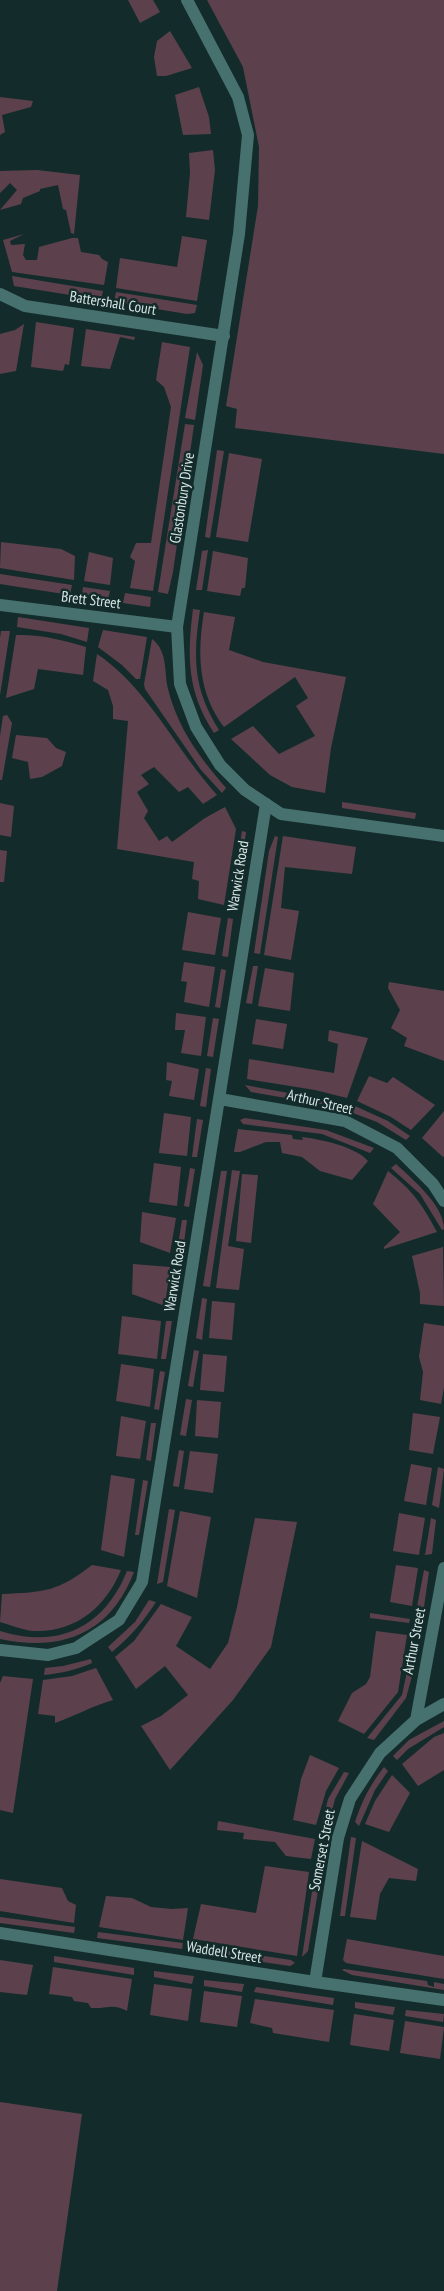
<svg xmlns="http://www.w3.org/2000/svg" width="444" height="2291" font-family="'PT Sans Narrow',sans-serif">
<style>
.green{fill:#5c414c}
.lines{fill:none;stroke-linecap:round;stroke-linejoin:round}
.minor{stroke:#47716f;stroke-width:12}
.labels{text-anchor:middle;stroke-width:5;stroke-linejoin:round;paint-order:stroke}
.street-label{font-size:15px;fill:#d7e5e5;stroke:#132c2b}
</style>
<rect width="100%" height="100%" fill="#132c2b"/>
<g class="green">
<path d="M128 0H153L160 12 140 23Z"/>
<path d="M207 0H444V454L235 428 237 409 226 406 258 206 259 147 243 67Z"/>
<path d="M170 31 192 68 166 76H157L154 57 157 41Z"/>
<path d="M199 87 209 117 211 134 183 135 175 95Z"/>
<path d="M0 97 33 101 31 107 2 115 5 132 0 135Z"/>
<path d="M213 150 215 170 209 220 186 217 190 173 189 153Z"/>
<path d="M37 170 80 175 74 234 71 233 66 210 63 209 58 185 40 189V191L23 198 21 204 0 210 17 190 10 183 0 193V171Z"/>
<path d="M24 234 10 241 11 245 25 244 23 255 26 260H37L39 247 72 238H78L81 252 99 255 102 259 108 262 104 285 12 272 3 240Z"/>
<path d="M182 236 207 240 197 301 116 288 120 258 177 267Z"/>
<path d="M12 276 103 291 101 300 14 286Z"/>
<path d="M116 292 197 305 195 313 187 314 114 302Z"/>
<path d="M36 322 74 328 69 365 65 364 63 371 31 367Z"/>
<path d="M24 324 16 371 0 374V334L15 330Z"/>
<path d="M86 329 135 337 134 340 120 337 110 369 81 366Z"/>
<path d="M162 342 190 347 153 591 130 588 135 561 130 557 136 543H151L171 407 164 387 156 380Z"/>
<path d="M197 352 203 365 195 420 185 418Z"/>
<path d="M185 424 194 425 173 572 168 594 158 592Z"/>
<path d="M217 450 224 451 210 538 205 537Z"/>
<path d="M229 453 262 459 248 542 216 537Z"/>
<path d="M1 542 61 549 75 556 74 580 0 568Z"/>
<path d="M208 550 202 590H196L202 551Z"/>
<path d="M213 551 248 558 245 588H242L240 596 207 591Z"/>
<path d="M89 552 113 558 110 585 84 581Z"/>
<path d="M0 574 72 585 70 595 0 584Z"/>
<path d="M83 587 110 591 108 600 82 596Z"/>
<path d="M125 593 151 597 150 607 123 603Z"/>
<path d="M193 609 200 610C193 657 193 688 219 730L214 733C187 692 187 656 193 609Z"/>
<path d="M204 612 235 617 229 650 263 662 346 677 331 748 325 793 292 787 270 775 231 739 253 726 279 754 315 736 296 706 308 698 295 677 224 727C198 693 197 653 204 612Z"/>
<path d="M18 617 89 628 87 642 61 634 17 627Z"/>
<path d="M103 630 147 637 140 679H136L122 665 98 647Z"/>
<path d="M1 631H10L0 695V638Z"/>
<path d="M16 635C39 634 64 640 86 647L83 675 38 669 34 689 6 698Z"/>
<path d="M152 639C168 651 164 672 168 689 178 729 200 758 226 788L222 793 201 770 145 689 144 684Z"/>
<path d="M97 654C149 689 175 749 217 795L203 804 188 787 179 792 154 767 141 775 149 784 137 792 148 811 144 818 159 841 167 836 172 842 205 818 225 807 236 829 224 905 198 899 199 881 192 879 194 862 117 849 128 721 113 719V706L108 690 93 681Z"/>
<path d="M7 715 12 723 2 780H0V736L3 716Z"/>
<path d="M16 735 47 738 56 748 66 752 62 766 42 777 30 779 28 762 12 758Z"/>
<path d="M342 802 416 813 415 819 342 808Z"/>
<path d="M0 803 14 806 11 837 0 835Z"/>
<path d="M242 831 246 832 236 906 230 905Z"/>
<path d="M275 836 278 837 260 954 254 953 269 851Z"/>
<path d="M283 836 356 847 352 874 285 867 281 908 299 911 291 960 264 955Z"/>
<path d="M0 850 7 851 4 882H0Z"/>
<path d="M188 912 221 918 215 955 182 950Z"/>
<path d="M228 918 233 919 228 957 222 956Z"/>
<path d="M184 962 215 967 209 1007 184 1002 187 982 181 981Z"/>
<path d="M253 966H258L252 1004 246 1003Z"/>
<path d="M265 968 294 973 290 1011 258 1006Z"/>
<path d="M221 969 226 970 220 1008 215 1007Z"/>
<path d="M389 982 444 991V1061L404 1046 407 1038 391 1028 400 1010 388 988Z"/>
<path d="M176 1013 206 1017 201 1056 181 1053 185 1030H175Z"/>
<path d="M213 1018 219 1019 213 1057 207 1056Z"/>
<path d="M256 1019 287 1024 283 1049 252 1044Z"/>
<path d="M329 1030 368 1038 347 1098 315 1090 247 1079 249 1059 334 1073 338 1044 328 1041Z"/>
<path d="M167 1062 199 1069 194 1100 169 1096 172 1081 166 1080Z"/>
<path d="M206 1068 211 1069 206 1107 200 1106Z"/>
<path d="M369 1076 387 1083 393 1077 435 1105 411 1130 391 1117 357 1101Z"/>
<path d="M245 1085 344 1103 343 1108 251 1092Z"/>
<path d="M355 1106 388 1121 410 1136 406 1140 377 1122 353 1113Z"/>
<path d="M444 1111V1156L443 1157 422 1138Z"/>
<path d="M164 1113 191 1117 187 1156 159 1153Z"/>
<path d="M245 1118 326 1130 374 1148 370 1153 322 1134 243 1124 240 1120Z"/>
<path d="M197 1119 203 1120 197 1157H192Z"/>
<path d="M238 1129 292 1135 293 1139 303 1140 302 1137C320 1139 357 1147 368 1161L352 1180 320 1171 302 1157 282 1153 280 1142H266L240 1152H234Z"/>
<path d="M154 1163 181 1167 177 1206 149 1202Z"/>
<path d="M396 1164C412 1179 444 1205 444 1229L442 1230 420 1194 391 1168Z"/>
<path d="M190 1168 195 1169 189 1207 184 1206Z"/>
<path d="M232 1170 240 1171 228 1246 244 1249 239 1290 216 1288Z"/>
<path d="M221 1171H227L210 1287 203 1286Z"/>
<path d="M388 1171C413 1191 422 1204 437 1232L384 1249V1247L400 1232 373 1204Z"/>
<path d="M242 1174 258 1175 251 1243 236 1241Z"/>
<path d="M142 1212 176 1218 170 1253 140 1242Z"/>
<path d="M182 1220H187L182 1258 176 1257Z"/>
<path d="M443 1247 444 1306 420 1304V1293L412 1256Z"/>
<path d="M133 1264 170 1267 165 1306 132 1294Z"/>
<path d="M174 1270 180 1271 174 1309 169 1308Z"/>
<path d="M202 1298 207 1299 202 1340 196 1338Z"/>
<path d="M212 1301 235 1303 232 1340 209 1338Z"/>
<path d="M122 1316 161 1321 157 1359 118 1354Z"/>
<path d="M166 1321H172L166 1359H161Z"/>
<path d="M424 1323 444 1326V1387L441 1404 420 1400 423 1372 419 1357Z"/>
<path d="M194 1350 199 1351 193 1387 188 1386Z"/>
<path d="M203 1354 227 1356 224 1392 200 1390Z"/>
<path d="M121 1364 154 1369 150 1407 116 1401Z"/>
<path d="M160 1371 165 1372 159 1410 154 1409Z"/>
<path d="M186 1399 192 1400 186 1436 180 1435Z"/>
<path d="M197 1400 221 1402 218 1438 195 1436Z"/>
<path d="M413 1413 440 1417 433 1454 409 1450Z"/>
<path d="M121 1416 146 1421 140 1459 116 1456Z"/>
<path d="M151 1423H156L151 1461 146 1460Z"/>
<path d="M179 1450 184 1451 179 1487 173 1486Z"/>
<path d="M190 1451 218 1454 213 1493 184 1489Z"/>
<path d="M411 1464 432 1468 426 1505 404 1501Z"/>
<path d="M438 1467 444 1469 439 1508 432 1505Z"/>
<path d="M111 1475 135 1479 124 1557 101 1550Z"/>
<path d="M143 1480 148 1481 139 1535H135Z"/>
<path d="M169 1509 175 1510 163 1582 157 1584Z"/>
<path d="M180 1511 211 1517 197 1598 167 1586Z"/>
<path d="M399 1513 425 1518 419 1555 393 1551Z"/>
<path d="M255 1518 297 1522 271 1647 233 1700 170 1770 141 1726 161 1716 188 1695 165 1666 136 1689 115 1657 134 1641 161 1604 192 1617 176 1646 210 1669 228 1643 237 1607Z"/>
<path d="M431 1518 436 1520 432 1554 425 1555Z"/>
<path d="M92 1565 121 1570C106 1607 75 1633 33 1631 22 1630 11 1625 0 1622L2 1594C45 1592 57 1592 92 1565Z"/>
<path d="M396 1565 418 1568 412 1606 390 1602Z"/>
<path d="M424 1570 429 1572 424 1607H417Z"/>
<path d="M127 1571 134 1572C110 1634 62 1652 0 1639V1631C58 1649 104 1628 127 1571Z"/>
<path d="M149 1600 156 1602C143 1622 131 1636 112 1652L108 1647 135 1622Z"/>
<path d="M370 1613 410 1619 409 1623 370 1618Z"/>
<path d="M376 1631 407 1635 398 1692 364 1734 338 1721 352 1693 366 1684 370 1677Z"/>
<path d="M91 1659 92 1663C76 1670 62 1673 44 1675L45 1668 63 1666Z"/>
<path d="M409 1662 415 1665 406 1698 374 1740 367 1738 402 1695Z"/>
<path d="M96 1668 113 1700C92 1706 75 1716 55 1723V1716L38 1714 43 1680 72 1676Z"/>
<path d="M3 1676 33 1679 13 1813 0 1810V1683Z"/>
<path d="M444 1721V1727L408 1749 397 1760 393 1756 409 1740Z"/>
<path d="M444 1733V1770L418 1786 402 1764 434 1737Z"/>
<path d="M310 1755 339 1768 326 1791 316 1825 293 1820 301 1779Z"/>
<path d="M384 1767 388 1771 375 1790 359 1826 355 1822C362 1801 370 1785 384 1767Z"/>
<path d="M344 1772 349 1773 335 1799 327 1830 321 1828 328 1799Z"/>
<path d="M392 1775 410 1793 389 1832 365 1824 375 1801Z"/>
<path d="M218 1821 315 1839 311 1859 286 1856 275 1842 243 1839 244 1833 217 1830Z"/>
<path d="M351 1837 356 1838 345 1916H340Z"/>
<path d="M362 1841 418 1869 416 1881 389 1878 380 1894 376 1920 350 1917Z"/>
<path d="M265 1866 309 1872 297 1956 193 1939 201 1904 256 1913Z"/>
<path d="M315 1872 321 1873 308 1951 302 1957Z"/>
<path d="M0 1879 62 1888 68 1901 76 1905 74 1923 0 1911Z"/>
<path d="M106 1896 132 1898 151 1907 172 1909 188 1908 183 1940 99 1927Z"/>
<path d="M0 1917 75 1927 74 1933 0 1923Z"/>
<path d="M98 1932 183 1943 182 1949 97 1938Z"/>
<path d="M347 1939 444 1956V1979L346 1963 343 1960Z"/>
<path d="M195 1946 291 1960 295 1963 290 1966 194 1952Z"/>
<path d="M54 1956 134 1968V1975L54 1962Z"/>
<path d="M0 1960 33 1965 27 1995 0 1992Z"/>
<path d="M53 1967 132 1979 127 2011C112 2003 107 2009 91 2008L88 2003 74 2001 72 1997 49 1994Z"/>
<path d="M344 1969 427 1981 428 1985 434 1987V1982L444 1984V1990L352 1975 342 1970Z"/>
<path d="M154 1971 194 1976 192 1984 154 1977Z"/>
<path d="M204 1980 244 1984 242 1992 204 1986Z"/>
<path d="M154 1984 192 1989 188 2021 150 2015Z"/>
<path d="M256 1987 334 1998 333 2005 254 1992Z"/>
<path d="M204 1991 242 1996 237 2027 200 2022Z"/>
<path d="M255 1999 334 2010 329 2042 273 2033 272 2028 250 2023Z"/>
<path d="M355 2002 395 2007 393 2015 355 2008Z"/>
<path d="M406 2010 444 2014 443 2022 405 2016Z"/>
<path d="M354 2014 394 2020 389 2051 350 2045Z"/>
<path d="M405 2021 444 2027 440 2059 400 2053Z"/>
<path d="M0 2102 82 2114 57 2291H0Z"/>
</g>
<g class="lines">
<g class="minor">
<path d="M187 0 238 97 248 135 239 234 177 627 180 684 196 727 220 765 245 790 281 814 444 836"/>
<path d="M0 294 25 306 224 336"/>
<path d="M0 605 177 627"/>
<path d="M220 1099 345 1121 397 1148 433 1184 444 1201"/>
<path d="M0 1650 48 1655 76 1648 119 1620 142 1582 266 804"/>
<path d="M416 1720 444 1568"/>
<path d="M0 1933 315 1982 444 2000"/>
<path d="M315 1982 338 1838 350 1799 380 1753 416 1720 444 1704"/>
</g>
</g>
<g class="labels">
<g class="street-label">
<text transform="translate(113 303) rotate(9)" y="5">Battershall Court</text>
<text transform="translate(182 498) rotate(-81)" y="5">Glastonbury Drive</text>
<text transform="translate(91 600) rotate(7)" y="5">Brett Street</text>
<text transform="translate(238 876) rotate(-81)" y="5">Warwick Road</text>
<text transform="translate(320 1102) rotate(13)" y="5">Arthur Street</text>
<text transform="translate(175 1276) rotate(-81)" y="5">Warwick Road</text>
<text transform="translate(414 1641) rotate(-79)" y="5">Arthur Street</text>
<text transform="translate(322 1850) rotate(-79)" y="5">Somerset Street</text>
<text transform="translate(224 1952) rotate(9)" y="5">Waddell Street</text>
</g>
</g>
</svg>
